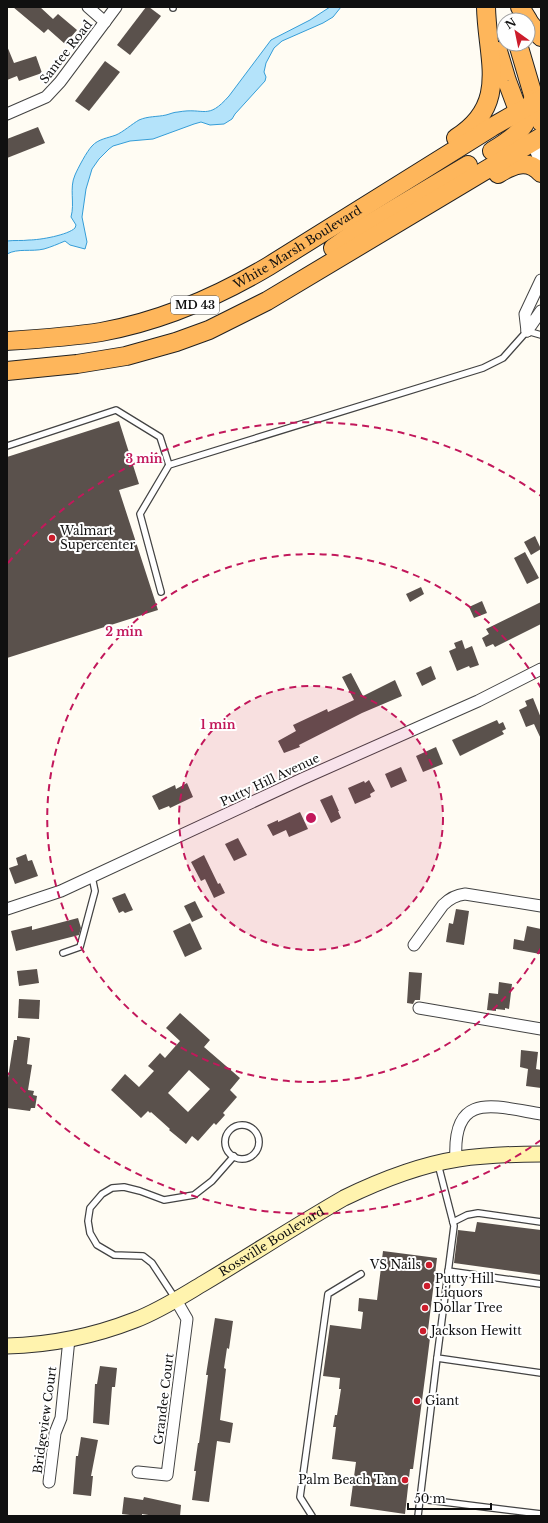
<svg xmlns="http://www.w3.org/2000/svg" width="548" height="1523" font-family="'Libre Baskerville',serif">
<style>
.water{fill:#b4e3fa;stroke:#359dd7}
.building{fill:#5a514c;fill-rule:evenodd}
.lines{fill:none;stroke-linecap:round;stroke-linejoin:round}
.service-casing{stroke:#434343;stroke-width:8}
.minor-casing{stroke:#434343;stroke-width:13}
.secondary-casing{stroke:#323232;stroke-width:17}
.trunk-casing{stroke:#212121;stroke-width:20}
.service{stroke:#fff;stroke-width:5.5}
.minor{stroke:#fff;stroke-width:11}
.secondary{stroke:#fff3ae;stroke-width:15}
.trunk{stroke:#feb65b;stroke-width:18}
.ring{fill:none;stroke:#c2185b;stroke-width:2;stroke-dasharray:7 5}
.poi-dot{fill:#cc1d2c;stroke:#fff;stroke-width:1.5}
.labels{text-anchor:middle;stroke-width:4;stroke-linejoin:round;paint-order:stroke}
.shield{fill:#fff;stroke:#585858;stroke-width:1}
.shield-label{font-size:11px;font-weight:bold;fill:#101010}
.street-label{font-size:12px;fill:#101010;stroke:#fff}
.poi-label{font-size:12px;fill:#101010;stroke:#fff;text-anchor:start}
.centre{fill:#c2185b;stroke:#fff;stroke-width:2}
.ring-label{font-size:12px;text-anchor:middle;font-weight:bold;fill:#c2185b;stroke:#fff;stroke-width:4;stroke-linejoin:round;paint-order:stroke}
</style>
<rect width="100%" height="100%" fill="#fffcf3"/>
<path class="water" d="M330 7H341L333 17 323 23 282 41 274 48 266 63 264 72 266 77 265 81 235 114 232 119 224 124 210 125 201 122 194 124 153 139 130 141 113 146 109 149 99 159 92 169 86 189 82 217 87 242 85 249 70 245 65 241C58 244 51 247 44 249 31 252 18 248 7 254V241C15 240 22 241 29 240 40 240 68 235 75 228L76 225 71 217C75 203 69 188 75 175 78 168 87 151 92 146 98 139 108 138 116 135 123 132 132 124 139 120 148 116 157 117 166 115 170 114 174 112 178 112 205 107 207 121 229 96L271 40 310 20Z"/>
<g class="building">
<path d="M13 7H40L53 19 58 14 77 30 65 44 48 29 44 33Z"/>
<path d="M146 7H149L161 16 130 55 117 45Z"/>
<path d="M7 46 14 63 36 56 42 73 19 81 17 76 7 80Z"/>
<path d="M105 61 120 72 89 111 75 101Z"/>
<path d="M38 127 45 143 7 158V139Z"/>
<path d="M119 421 139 484 119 490 158 610 7 658V457Z"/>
<path d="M535 536 541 549 531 555 524 542Z"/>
<path d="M525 552 539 578 527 584 514 558Z"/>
<path d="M421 587 424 594 410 602 406 594Z"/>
<path d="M482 601 487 613 474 618 469 607Z"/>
<path d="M541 602V624L495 647 493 644 486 647 482 638 489 634 486 629Z"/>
<path d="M462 640 465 649 472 646 479 665 470 668 469 666 457 671 449 651 456 648 454 643Z"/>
<path d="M431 666 436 679 422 686 416 673Z"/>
<path d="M351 673 363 696 395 680 402 696 362 713 299 745 300 747 284 753 278 741 296 731 293 725 327 709 328 712 354 700 342 677Z"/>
<path d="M533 698 541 718V739L534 724 526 727 519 710 527 706 525 701Z"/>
<path d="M497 720 499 724 503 722 506 729 502 731 504 734 460 756 452 740Z"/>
<path d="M436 747 443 764 423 772 416 756Z"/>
<path d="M401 767 407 781 391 788 385 774Z"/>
<path d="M369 780 375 791 370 794 371 797 355 804 348 788 364 781 365 783Z"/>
<path d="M187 783 193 797 170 808 169 806 159 810 152 796 175 785 176 789Z"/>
<path d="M332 795 339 811H338L341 818 331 823 320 800Z"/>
<path d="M300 812 308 829 289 837 286 830 273 836 267 825 278 820V822Z"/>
<path d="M238 838 247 855 234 861 225 844Z"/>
<path d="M26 854 28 861 32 860 38 876 15 884 9 868 18 865 16 858Z"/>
<path d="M204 855 218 884 220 883 225 893 214 898 205 879 201 881 191 862Z"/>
<path d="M125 893 133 910 125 913 123 911 119 913 112 898Z"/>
<path d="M195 901 203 917 192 922 184 906Z"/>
<path d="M456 909 469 911 464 945 446 942 449 923 453 924Z"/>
<path d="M78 918 81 928 79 935 16 951 11 931 32 926V930Z"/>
<path d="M190 923 202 949 185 957 173 931Z"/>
<path d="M527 926 541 929 540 954 513 949 514 939 524 941Z"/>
<path d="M37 969 39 983 19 986 17 971Z"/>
<path d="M409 972 422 973 420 1000H415L413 1004 407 1003Z"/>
<path d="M499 982 512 984 509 1009 505 1008V1010L496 1009V1011L487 1010 489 993 498 994Z"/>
<path d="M19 999 40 1000 39 1019 18 1018Z"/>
<path d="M180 1013 210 1040 204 1047 240 1078 230 1090 237 1097 223 1113 225 1115 216 1125 214 1123 198 1141 192 1136 186 1144 169 1130 170 1129 151 1112 150 1113 148 1111 141 1118 111 1090 125 1074 139 1087 154 1071 148 1066 160 1053 165 1058 180 1041 166 1028ZM189 1070 210 1089 188 1112 168 1093Z"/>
<path d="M17 1036 30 1038 27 1064 32 1065 28 1090 34 1091 33 1095 37 1096 35 1108H31L30 1111 7 1108V1084L14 1040H17Z"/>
<path d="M521 1050 538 1052 536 1069 541 1070V1088L526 1086 528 1069 520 1067Z"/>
<path d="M477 1222 541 1230V1275L454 1263 458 1230 475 1232Z"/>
<path d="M383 1251 437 1258 427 1338H430L426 1370 413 1469H410L405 1514 350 1506 356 1462 332 1459 336 1427H333L335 1415H337L341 1389H339L340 1378 323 1376 330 1325 361 1329 363 1312 358 1311 359 1298 377 1300Z"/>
<path d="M215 1318 233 1321 229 1349 227 1348 224 1368 226 1369 220 1420 233 1423 230 1443 217 1441 209 1502 192 1500 196 1471H194L198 1443H199L208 1375H206Z"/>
<path d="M100 1366 117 1368 115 1387H112L109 1425 93 1423 95 1384H97Z"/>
<path d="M81 1437 98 1440 91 1476H93L91 1496 73 1494 76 1456H78Z"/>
<path d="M124 1497 143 1500 144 1497 181 1505 180 1516H155L142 1514V1516H138L122 1514Z"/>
</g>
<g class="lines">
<defs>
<g id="service">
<path d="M173 7V8"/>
<path d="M7 446 116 410 160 437 169 465"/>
<path d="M161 592 140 514 169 465 483 368 503 358 527 331 541 335"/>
<path d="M63 953 80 947 95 891 92 877"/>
<circle cx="242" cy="1142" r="17"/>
<path d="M438 1164 454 1226 437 1358 541 1373"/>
<path d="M453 1222 467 1215 478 1213 541 1222"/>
<path d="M448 1271 541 1284"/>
<path d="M175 1298 152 1263 143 1256 114 1255 97 1245 90 1233 88 1221 90 1208 102 1194 112 1188 124 1187 140 1191 164 1200 194 1195 212 1181 234 1156"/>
<path d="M420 1499 541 1514"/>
<path d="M312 1516 300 1497 328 1294 361 1274"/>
<path d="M418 1516 437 1358"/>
</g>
<g id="minor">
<path d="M88 7 105 22"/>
<path d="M7 114 46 97 60 82 116 7"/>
<path d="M532 142 541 164"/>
<path d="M527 331 525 314 541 280"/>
<path d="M527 331 541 311"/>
<path d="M7 909 61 891 302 779 478 701 541 669"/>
<path d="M414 945 443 905C450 898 456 895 465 894L541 906"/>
<path d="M419 1008 541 1029"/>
<path d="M456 1159C452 1091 493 1106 541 1114"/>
<path d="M138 1472 167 1475 187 1319 176 1300"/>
<path d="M49 1482 55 1433 61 1418 69 1339"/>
</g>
<g id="secondary">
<path id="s1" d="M7 1346C50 1345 94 1336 135 1320 159 1311 182 1296 204 1283 251 1255 297 1225 344 1198 379 1181 420 1165 458 1159 486 1155 513 1154 541 1154"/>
</g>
<g id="trunk">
<path d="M520 7 528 20"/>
<path d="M528 21 541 37"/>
<path d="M518 44 541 122"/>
<path d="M498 51 507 81 522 121"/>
<path d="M456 138C510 104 487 59 486 7"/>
<path d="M492 151C515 137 529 128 533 99"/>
<path d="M498 174C512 165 528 158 541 173"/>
<path d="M333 248 354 233 468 165"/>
<path id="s2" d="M7 341C38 339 70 337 101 332 162 321 217 297 269 266L492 127 541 99"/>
<path d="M7 371 77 364 126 356 176 342 209 330 267 301 541 137"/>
</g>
</defs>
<use href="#service" class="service-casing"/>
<use href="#minor" class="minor-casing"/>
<use href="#secondary" class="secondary-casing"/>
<use href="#trunk" class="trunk-casing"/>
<use href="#service" class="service"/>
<use href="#minor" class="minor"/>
<use href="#secondary" class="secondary"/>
<use href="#trunk" class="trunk"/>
</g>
<circle cx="311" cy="818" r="132" fill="#c2185b" fill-opacity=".12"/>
<g class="ring">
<circle cx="311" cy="818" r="132"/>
<path d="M541 948A264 264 0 1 1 541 688"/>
<path d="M541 1140A396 396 0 0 1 8 1073M8 563A396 396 0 0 1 541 496"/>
</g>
<g class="poi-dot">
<circle cx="52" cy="538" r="4"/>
<circle cx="429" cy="1265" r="4"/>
<circle cx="427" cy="1286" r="4"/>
<circle cx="425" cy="1308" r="4"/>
<circle cx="423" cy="1331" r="4"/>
<circle cx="417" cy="1401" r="4"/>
<circle cx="405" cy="1480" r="4"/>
</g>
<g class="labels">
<rect class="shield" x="171" y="296" width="48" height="18" rx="3"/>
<g class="shield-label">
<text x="195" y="309">MD 43</text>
</g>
<g class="street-label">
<text transform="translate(66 52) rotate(-52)" y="4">Santee Road</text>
<text dy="4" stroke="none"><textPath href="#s2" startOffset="310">White Marsh Boulevard</textPath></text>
<text transform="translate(270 780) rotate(-25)" y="4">Putty Hill Avenue</text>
<text dy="4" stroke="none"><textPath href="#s1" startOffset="289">Rossville Boulevard</textPath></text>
<text transform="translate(164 1399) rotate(-83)" y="4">Grandee Court</text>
<text transform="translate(45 1420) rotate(-82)" y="4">Bridgeview Court</text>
</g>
<g class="poi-label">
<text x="60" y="535">Walmart<tspan x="60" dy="14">Supercenter</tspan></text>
<text x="421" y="1269" text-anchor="end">VS Nails</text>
<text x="435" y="1283">Putty Hill<tspan x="435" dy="14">Liquors</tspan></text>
<text x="433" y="1312">Dollar Tree</text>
<text x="431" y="1335">Jackson Hewitt</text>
<text x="425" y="1405">Giant</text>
<text x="397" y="1484" text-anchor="end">Palm Beach Tan</text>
</g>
</g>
<circle cx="311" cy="818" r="6" class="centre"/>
<g class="ring-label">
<text x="144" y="463">3 min</text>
<text x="124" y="636">2 min</text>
<text x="218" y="729">1 min</text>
</g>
<rect width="548" height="1523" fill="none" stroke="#101010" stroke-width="16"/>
<g transform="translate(516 32) rotate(327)"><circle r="19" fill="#ffffff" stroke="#9f9f9f"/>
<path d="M0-3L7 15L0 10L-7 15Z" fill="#cc1d2c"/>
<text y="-6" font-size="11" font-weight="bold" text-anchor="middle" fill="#101010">N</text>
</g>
<path d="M408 1503v6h83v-6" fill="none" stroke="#101010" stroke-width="2"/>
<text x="414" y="1503" font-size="12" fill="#101010" stroke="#ffffff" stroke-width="3" paint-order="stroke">50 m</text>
</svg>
